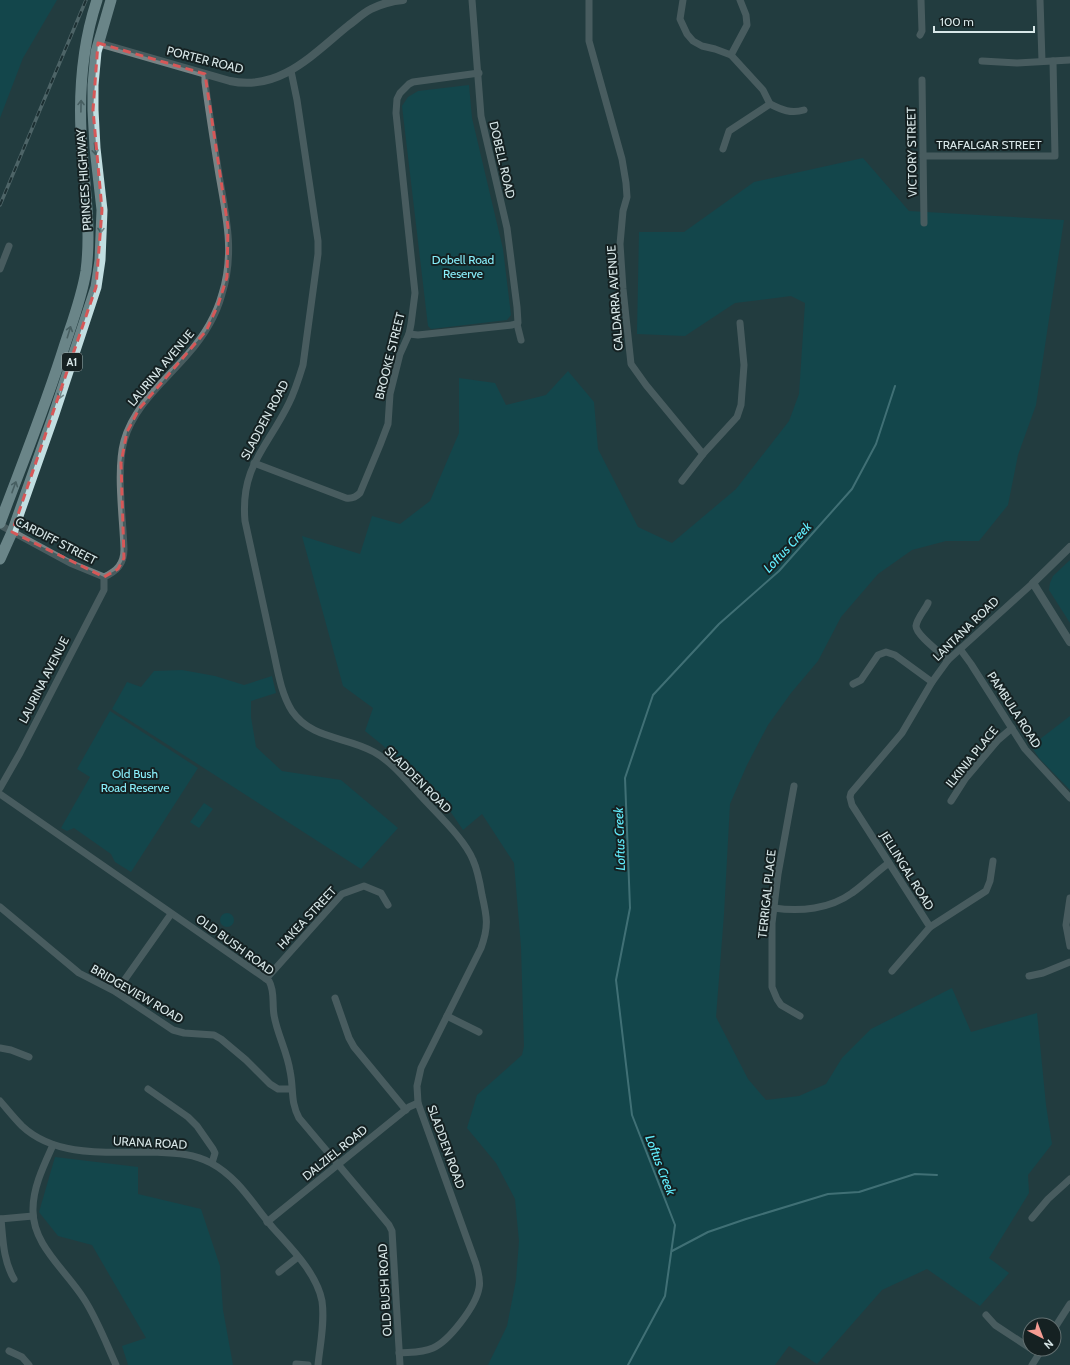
<svg xmlns="http://www.w3.org/2000/svg" width="1070" height="1365" font-family="Cabin,sans-serif">
<style>
.green{fill:#005259}
.lines{fill:none;stroke-linecap:round;stroke-linejoin:round}
.stream{stroke:#64afb7;stroke-width:2}
.minor{stroke:#778385;stroke-width:7}
.tertiary{stroke:#778385;stroke-width:8}
.trunk{stroke:#c2dee1;stroke-width:11}
.rail-casing{stroke:#829698;stroke-width:3.5}
.rail{stroke:#152122;stroke-width:2;stroke-dasharray:6;stroke-linecap:butt}
.oneway{stroke:#74898b}
.marked{fill:none;stroke:#d65858;stroke-width:3;stroke-dasharray:8 5;stroke-linejoin:round}
.labels{text-anchor:middle;stroke-width:4;stroke-linejoin:round;paint-order:stroke}
.shield{fill:#152122;stroke:#9eacad;stroke-width:1}
.shield-label{font-size:11px;font-weight:bold;fill:#d8e7e8}
.street-label{font-size:12px;fill:#d8e7e8;stroke:#152122}
.park-label{font-size:12px;fill:#89effb;stroke:#152122}
.water-label{font-size:13px;font-style:italic;fill:#61edfd;stroke:#152122}
</style>
<rect width="100%" height="100%" fill="#223c3f"/>
<g class="green">
<path d="M0 0H57L23 58 0 118Z"/>
<path d="M469 85 472 118 503 249 511 315 507 320 431 329 428 326 402 106 408 97 418 91Z"/>
<path d="M863 158 909 211 1064 220 1036 405 1018 455 1008 505 979 541H946L912 550 878 574 841 617 818 661 791 693 768 725 747 765 730 804 724 914 716 1017 748 1079 766 1100 799 1096 826 1084 842 1058 871 1029 952 988 971 1032 1037 1013 1046 1105 1052 1144 1028 1175 1029 1193 989 1258 1009 1273 980 1306 927 1269 882 1290 817 1364 789 1346 775 1365H488L507 1326 516 1280 519 1241 515 1199 496 1163 467 1128 477 1095 522 1055 524 1046 521 947 514 863 482 814 463 830 433 786 365 731 373 708 343 686 302 536 360 554 372 516 400 524 430 501 459 433V378L495 383 506 405 546 395 568 371 594 402 598 449 638 527 672 543 736 489 789 421 799 394 805 303 791 296 735 303 685 336 637 334 639 232H684L754 182Z"/>
<path d="M1070 560V623L1049 590 1050 583 1053 576Z"/>
<path d="M182 670 215 676 244 685 272 676 276 693 251 701V717L256 747 282 771 341 780 398 828 361 869 112 709 127 682 141 687 154 671Z"/>
<path d="M110 711 198 768 131 872 115 862 111 854 74 828 67 831 61 828 90 777 77 769Z"/>
<path d="M1070 716V790L1039 758 1031 746Z"/>
<path d="M204 803 213 809 199 828 190 822Z"/>
<circle cx="227" cy="920" r="7"/>
<path d="M55 1157 138 1167V1194L201 1209 220 1266 223 1310 233 1365H128L122 1346 146 1338 92 1245 58 1236 39 1212Z"/>
</g>
<g class="lines">
<g class="stream">
<path d="M672 1251 708 1232 746 1219 828 1194 859 1192 915 1174 937 1175"/>
<path d="M628 1365 665 1296 675 1225 632 1115 616 980 630 908 625 778 653 695 719 624 779 571 852 489 876 444 895 386"/>
</g>
<g class="minor">
<path d="M589 0V41L622 159 626 183 627 197 623 211 620 244 623 289 631 364 646 385 703 454"/>
<path d="M683 0 680 19 687 34 693 41 702 46 715 49 731 55 763 90 770 104C782 110 791 114 804 110"/>
<path d="M1040 0 1042 61"/>
<path d="M920 35 922 31 921 0"/>
<path d="M731 55 747 25 746 15 740 0"/>
<path d="M982 61 1017 63 1070 60"/>
<path d="M291 71 297 100 318 241V254L303 365C299 378 295 391 289 403 268 447 240 466 245 521 254 562 263 603 272 645 277 666 280 692 292 711 312 740 346 736 374 752 392 762 406 780 420 795 436 813 464 838 473 860 478 871 480 883 482 895 487 917 489 926 481 948L421 1068 417 1086 418 1103 476 1264C478 1272 481 1280 479 1288 476 1306 449 1341 433 1348 422 1353 411 1352 399 1353"/>
<path d="M922 80 924 223"/>
<path d="M723 149 729 131 770 104"/>
<path d="M923 156H1055L1053 61"/>
<path d="M0 269 9 246"/>
<path d="M517 324 521 340"/>
<path d="M409 334 418 335 512 325 518 323 517 307 507 228 481 116 472 0"/>
<path d="M254 463 346 498C352 499 356 497 360 493L380 445 388 424 390 394 400 354 409 334 411 324 415 293 396 113 397 99 400 93 409 84 413 82 479 73"/>
<path d="M682 481 703 454 737 417 741 405 744 365 740 323"/>
<path d="M0 525 70 563 104 577"/>
<path d="M928 603C925 610 917 618 916 626 916 635 941 653 948 660"/>
<path d="M960 649 971 664 1025 749 1070 798"/>
<path d="M853 684 861 680 878 655 886 652 895 655 932 682"/>
<path d="M794 786 778 874 772 923V987L777 999 781 1005 800 1016"/>
<path d="M0 788 20 753 104 590V577C117 571 124 564 124 549 123 518 116 470 124 441 134 405 165 381 188 354 203 337 216 316 222 294 235 253 226 216 219 175 214 144 209 113 205 82V74"/>
<path d="M0 794 269 981C275 991 272 1004 274 1015 277 1034 287 1051 290 1071 294 1089 290 1101 299 1118L374 1207 389 1225 392 1231 400 1365"/>
<path d="M951 801 965 779 998 740 1012 728"/>
<path d="M1070 898 1066 925 1070 946"/>
<path d="M0 907 79 973 116 992 173 1030 184 1033 214 1035 221 1039 246 1060 270 1084 278 1089H291"/>
<path d="M774 908C800 912 830 909 852 893 865 884 876 872 889 863"/>
<path d="M930 927 986 891 990 881 993 861"/>
<path d="M892 971 930 927 852 805 850 797 851 793 902 733 932 682 948 660 1033 583"/>
<path d="M1029 976 1043 973 1070 962"/>
<path d="M266 979 342 894 364 886 381 893 388 905"/>
<path d="M116 992 171 914"/>
<path d="M335 998 349 1038 354 1047 406 1110"/>
<path d="M447 1016 479 1032"/>
<path d="M0 1048 11 1050 29 1057"/>
<path d="M148 1089 188 1117 197 1126 213 1149 215 1153 212 1163"/>
<path d="M0 1101C7 1109 14 1118 22 1126 56 1158 109 1152 152 1152 173 1153 193 1153 211 1163 239 1178 254 1206 274 1229 292 1249 317 1274 322 1301 325 1322 320 1345 318 1365"/>
<path d="M53 1145C44 1165 33 1187 33 1209 32 1245 66 1270 84 1299 97 1319 106 1343 116 1365"/>
<path d="M1032 1218 1048 1199 1070 1179"/>
<path d="M0 1219 33 1216"/>
<path d="M1 1219C3 1239 3 1260 14 1279"/>
<path d="M267 1222 409 1107 418 1103"/>
<path d="M279 1272 298 1257"/>
<path d="M986 1315 995 1325 1030 1348"/>
<path d="M1054 1329 1070 1304"/>
<path d="M9 1351 22 1357 29 1365"/>
<path d="M296 1364 308 1365"/>
<path d="M1032 1365 1042 1349"/>
</g>
<g class="tertiary">
<path d="M98 43 230 81C280 92 314 53 349 25 356 20 363 13 371 9 381 4 392 1 403 0"/>
<path d="M1070 547 1033 583 1070 642"/>
</g>
<g class="trunk">
<path d="M0 523C22 464 46 405 65 344 73 320 82 296 86 271 92 225 83 178 81 132 79 87 83 42 97 0"/>
<path d="M0 559 13 530 54 414 96 287 100 260 102 210 95 148 93 110V85L96 52 111 0"/>
</g>
<defs>
<path id="rail" d="M0 205 86 0"/>
</defs>
<use href="#rail" class="rail-casing"/>
<use href="#rail" class="rail"/>
</g>
<defs><path id="oneway-shaft" d="M-6 0H5M1.5-3L5.5 0L1.5 3" fill="none" stroke-width="1.6" stroke-linecap="round" stroke-linejoin="round"/></defs>
<g class="oneway">
<use href="#oneway-shaft" transform="translate(81 106) rotate(-89)"/>
<use href="#oneway-shaft" transform="translate(95 149) rotate(84)"/>
<use href="#oneway-shaft" transform="translate(101 227) rotate(91)"/>
<use href="#oneway-shaft" transform="translate(69 332) rotate(-73)"/>
<use href="#oneway-shaft" transform="translate(61 393) rotate(108)"/>
<use href="#oneway-shaft" transform="translate(14 487) rotate(-70)"/>
</g>
<path d="M0 0H1070V1365H0ZM98 43 205 74 228 227 227 277 218 305 206 331 139 409 127 432 121 463 124 558 118 569 104 577 12 532 96 287 102 210 93 110Z" fill="#223c3f" fill-opacity=".55" fill-rule="evenodd"/>
<path class="marked" d="M98 43 205 74 228 227 227 277 218 305 206 331 139 409 127 432 121 463 124 558 118 569 104 577 12 532 96 287 102 210 93 110Z"/>
<g class="labels">
<rect class="shield" x="62" y="353" width="20" height="18" rx="3"/>
<g class="shield-label">
<text x="72" y="366">A1</text>
</g>
<g class="street-label">
<text transform="translate(205 60) rotate(14)" y="4">PORTER ROAD</text>
<text x="989" y="149">TRAFALGAR STREET</text>
<text transform="translate(912 152) rotate(-91)" y="4">VICTORY STREET</text>
<text transform="translate(502 160) rotate(77)" y="4">DOBELL ROAD</text>
<text transform="translate(84 180) rotate(-94)" y="4">PRINCES HIGHWAY</text>
<text transform="translate(615 298) rotate(-94)" y="4">CALDARRA AVENUE</text>
<text transform="translate(390 356) rotate(-76)" y="4">BROOKE STREET</text>
<text transform="translate(161 368) rotate(-50)" y="4">LAURINA AVENUE</text>
<text transform="translate(265 420) rotate(-62)" y="4">SLADDEN ROAD</text>
<text transform="translate(56 541) rotate(27)" y="4">CARDIFF STREET</text>
<text transform="translate(966 629) rotate(-44)" y="4">LANTANA ROAD</text>
<text transform="translate(44 680) rotate(-63)" y="4">LAURINA AVENUE</text>
<text transform="translate(1014 710) rotate(57)" y="4">PAMBULA ROAD</text>
<text transform="translate(972 757) rotate(-51)" y="4">ILKINIA PLACE</text>
<text transform="translate(418 780) rotate(45)" y="4">SLADDEN ROAD</text>
<text transform="translate(907 871) rotate(58)" y="4">JELLINGAL ROAD</text>
<text transform="translate(767 894) rotate(-84)" y="4">TERRIGAL PLACE</text>
<text transform="translate(307 918) rotate(-47)" y="4">HAKEA STREET</text>
<text transform="translate(235 945) rotate(36)" y="4">OLD BUSH ROAD</text>
<text transform="translate(137 994) rotate(30)" y="4">BRIDGEVIEW ROAD</text>
<text transform="translate(150 1143) rotate(3)" y="4">URANA ROAD</text>
<text transform="translate(446 1147) rotate(70)" y="4">SLADDEN ROAD</text>
<text transform="translate(335 1153) rotate(-39)" y="4">DALZIEL ROAD</text>
<text transform="translate(385 1290) rotate(-93)" y="4">OLD BUSH ROAD</text>
</g>
<g class="park-label">
<text x="463" y="264">Dobell Road<tspan x="463" dy="14">Reserve</tspan></text>
<text x="135" y="778">Old Bush<tspan x="135" dy="14">Road Reserve</tspan></text>
</g>
<g class="water-label">
<text transform="translate(787 547) rotate(-47)" y="5">Loftus Creek</text>
<text transform="translate(619 839) rotate(-92)" y="5">Loftus Creek</text>
<text transform="translate(661 1165) rotate(69)" y="5">Loftus Creek</text>
</g>
</g>
<g transform="translate(1042 1337) rotate(138)"><circle r="19" fill="#152122" stroke="#637071"/>
<path d="M0-3L7 15L0 10L-7 15Z" fill="#f59c93"/>
<text y="-6" font-size="11" font-weight="bold" text-anchor="middle" fill="#d8e7e8">N</text>
</g>
<path d="M934 26v6h100v-6" fill="none" stroke="#d8e7e8" stroke-width="2"/>
<text x="940" y="26" font-size="12" fill="#d8e7e8" stroke="#152122" stroke-width="3" paint-order="stroke">100 m</text>
</svg>
